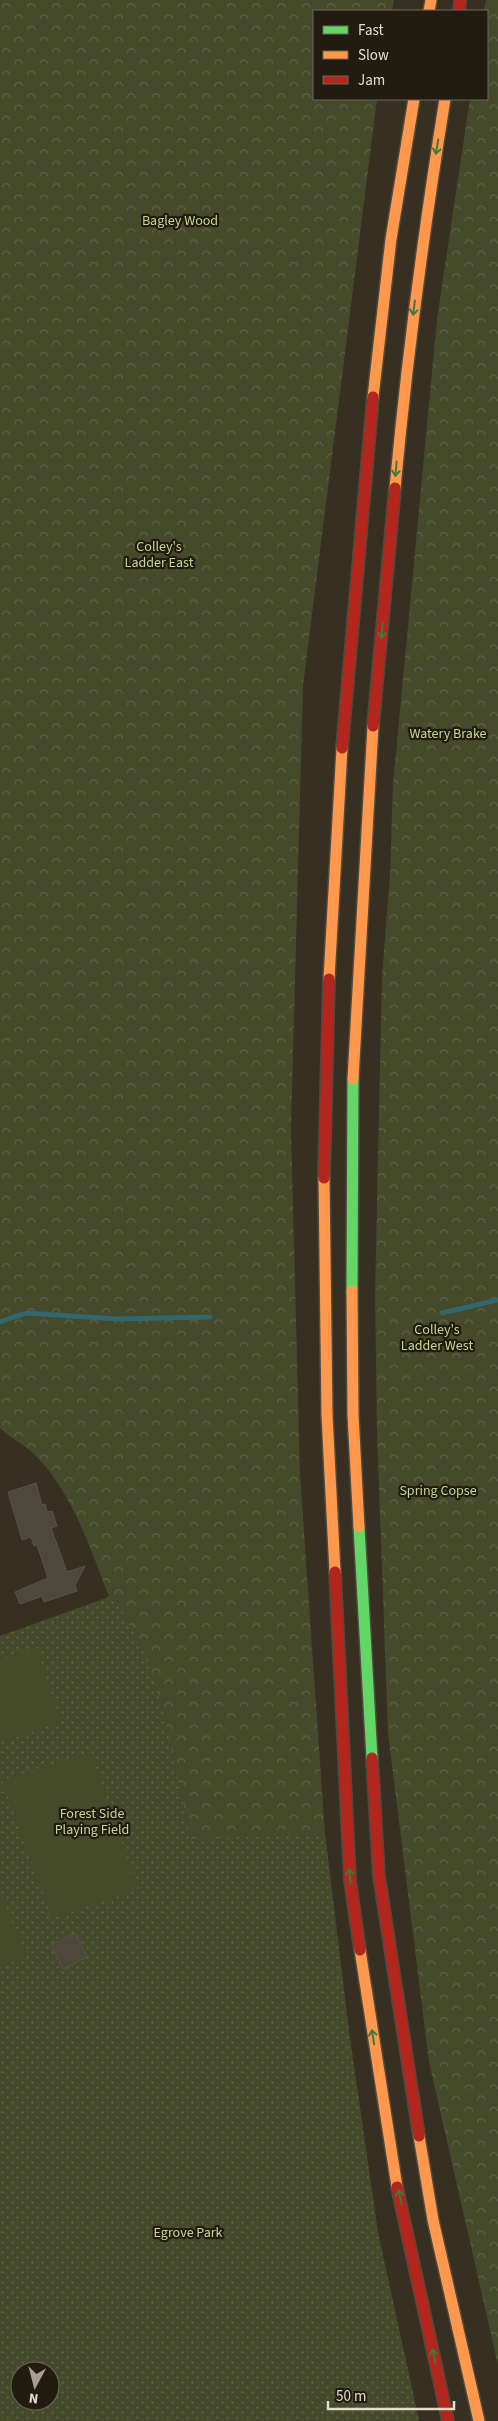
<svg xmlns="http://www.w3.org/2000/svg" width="498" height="2421" font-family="'Source Sans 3',sans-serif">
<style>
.forest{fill:url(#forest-crowns)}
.park{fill:url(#park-dots);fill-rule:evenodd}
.pitch{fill:#454a2b}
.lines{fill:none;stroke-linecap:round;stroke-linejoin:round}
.stream{stroke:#32676c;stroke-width:5}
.building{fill:#4d473c;stroke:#595348}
.fast-casing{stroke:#514a3e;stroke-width:14}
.slow-casing{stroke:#514a3e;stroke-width:14}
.jam-casing{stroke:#514a3e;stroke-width:14}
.fast{stroke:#63d668;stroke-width:11}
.slow{stroke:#ff974d;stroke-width:11}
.jam{stroke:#b3261e;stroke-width:11}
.oneway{stroke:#42783c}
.labels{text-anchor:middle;stroke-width:4.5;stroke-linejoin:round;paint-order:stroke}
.park-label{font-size:14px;fill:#c6d590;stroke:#211b10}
</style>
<defs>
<pattern id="forest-crowns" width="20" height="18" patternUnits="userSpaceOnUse" patternTransform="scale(1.25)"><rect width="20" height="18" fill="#454a2b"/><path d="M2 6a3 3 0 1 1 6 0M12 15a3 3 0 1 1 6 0" fill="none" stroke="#606449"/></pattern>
<pattern id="park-dots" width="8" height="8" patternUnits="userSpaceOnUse" patternTransform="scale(1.25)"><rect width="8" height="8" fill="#454a2b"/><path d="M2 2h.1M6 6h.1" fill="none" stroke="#606449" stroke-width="1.8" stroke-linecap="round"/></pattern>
</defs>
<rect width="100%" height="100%" fill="#372f21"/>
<g class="forest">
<path d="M0 0H394L392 11H314V99H377L303 686 291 1128 300 1474 325 1834 349 2032 378 2233 419 2421 192 1844 163 1715 147 1662 123 1616 116 1597H109C90 1547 72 1492 34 1454 24 1444 10 1438 0 1428Z"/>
<path d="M486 0H498V2365L429 2062 388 1733 377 1433 375 1294 382 976 390 875 393 785 437 319 470 99H487V11H484Z"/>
</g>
<path class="park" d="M109 1597H116C125 1620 139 1640 148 1663 168 1720 178 1781 191 1839L325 1834 349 2032 378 2233 419 2421H0V1636ZM20 2371H50V2401H20Z"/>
<g class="pitch">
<path d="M35 1647 60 1722 0 1743V1660Z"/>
<path d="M90 1752 138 1888 52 1918 3 1782Z"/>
<path d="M0 1893 26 1956 0 1966Z"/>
</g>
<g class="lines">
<g class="stream">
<path d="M442 1313 498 1300"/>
<path d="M0 1322 26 1313 117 1319 210 1317"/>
</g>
</g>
<g class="building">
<path d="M36 1483 42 1505 45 1504 47 1512 52 1511 57 1526 51 1528 67 1572 85 1566 75 1585 77 1591 44 1602 42 1596 20 1604 15 1592 48 1578 37 1545 34 1546 31 1537 22 1540 8 1492Z"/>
<path d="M75 1933 87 1957 63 1969 51 1945Z"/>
</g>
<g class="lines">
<defs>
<g id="fast">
<path d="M352 1291 353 1079"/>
<path d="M359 1527 372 1758"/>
</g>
<g id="slow">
<path d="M429 11 431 0"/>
<path d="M373 397 391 239 414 99"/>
<path d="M395 488C407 358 424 229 445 99"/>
<path d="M329 979 342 748"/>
<path d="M353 1079 373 726"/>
<path d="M324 1178 327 1415 335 1572"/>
<path d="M352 1291 353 1415 359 1527"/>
<path d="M360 1950 397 2187"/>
<path d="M419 2136 433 2220 479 2421"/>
</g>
<g id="jam">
<path d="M459 11 460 0"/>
<path d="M373 726 395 488"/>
<path d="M342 748 373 397"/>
<path d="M324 1178 329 979"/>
<path d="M335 1572 350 1880 360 1950"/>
<path d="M372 1758 379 1876 419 2136"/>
<path d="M397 2187 448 2421"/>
</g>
</defs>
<use href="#fast" class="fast-casing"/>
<use href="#slow" class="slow-casing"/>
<use href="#jam" class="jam-casing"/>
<use href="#fast" class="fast"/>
<use href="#slow" class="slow"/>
<use href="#jam" class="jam"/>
</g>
<defs><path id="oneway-shaft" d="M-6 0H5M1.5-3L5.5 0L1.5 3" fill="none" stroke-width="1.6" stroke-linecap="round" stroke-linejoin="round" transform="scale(1.25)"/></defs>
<g class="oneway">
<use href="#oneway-shaft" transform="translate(437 147) rotate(99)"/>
<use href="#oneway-shaft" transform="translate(414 308) rotate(97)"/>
<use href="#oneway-shaft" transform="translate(396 469) rotate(95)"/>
<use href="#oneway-shaft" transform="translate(382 631) rotate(95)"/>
<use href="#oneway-shaft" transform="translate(350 1876) rotate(-95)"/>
<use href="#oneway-shaft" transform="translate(373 2037) rotate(-99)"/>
<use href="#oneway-shaft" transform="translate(400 2197) rotate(-102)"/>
<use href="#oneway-shaft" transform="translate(434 2356) rotate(-102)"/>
</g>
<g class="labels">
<g class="park-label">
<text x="180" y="225">Bagley Wood</text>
<text x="159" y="551">Colley's<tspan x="159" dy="16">Ladder East</tspan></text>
<text x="448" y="738">Watery Brake</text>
<text x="437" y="1334">Colley's<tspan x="437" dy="16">Ladder West</tspan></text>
<text x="438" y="1495">Spring Copse</text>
<text x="92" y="1818">Forest Side<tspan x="92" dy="16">Playing Field</tspan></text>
<text x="188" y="2237">Egrove Park</text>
</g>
</g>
<rect x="313" y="10" width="175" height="90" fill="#211b10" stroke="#6f685c"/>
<rect x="323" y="26" width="25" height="8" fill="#63d668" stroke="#6f685c"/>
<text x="358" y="35" font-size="15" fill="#e4dccd">Fast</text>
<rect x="323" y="51" width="25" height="8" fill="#ff974d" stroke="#6f685c"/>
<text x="358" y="60" font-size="15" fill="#e4dccd">Slow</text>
<rect x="323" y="76" width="25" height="8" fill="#b3261e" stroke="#6f685c"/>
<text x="358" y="85" font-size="15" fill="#e4dccd">Jam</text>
<g transform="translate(35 2386) rotate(187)"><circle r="24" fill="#211b10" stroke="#6f685c"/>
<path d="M0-4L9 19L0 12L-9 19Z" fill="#a79f91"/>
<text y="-8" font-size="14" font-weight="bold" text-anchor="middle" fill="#e4dccd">N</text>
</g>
<path d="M328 2401v8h126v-8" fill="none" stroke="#e4dccd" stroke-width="2.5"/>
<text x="336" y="2401" font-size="15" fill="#e4dccd" stroke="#211b10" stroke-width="4" paint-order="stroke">50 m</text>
</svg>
